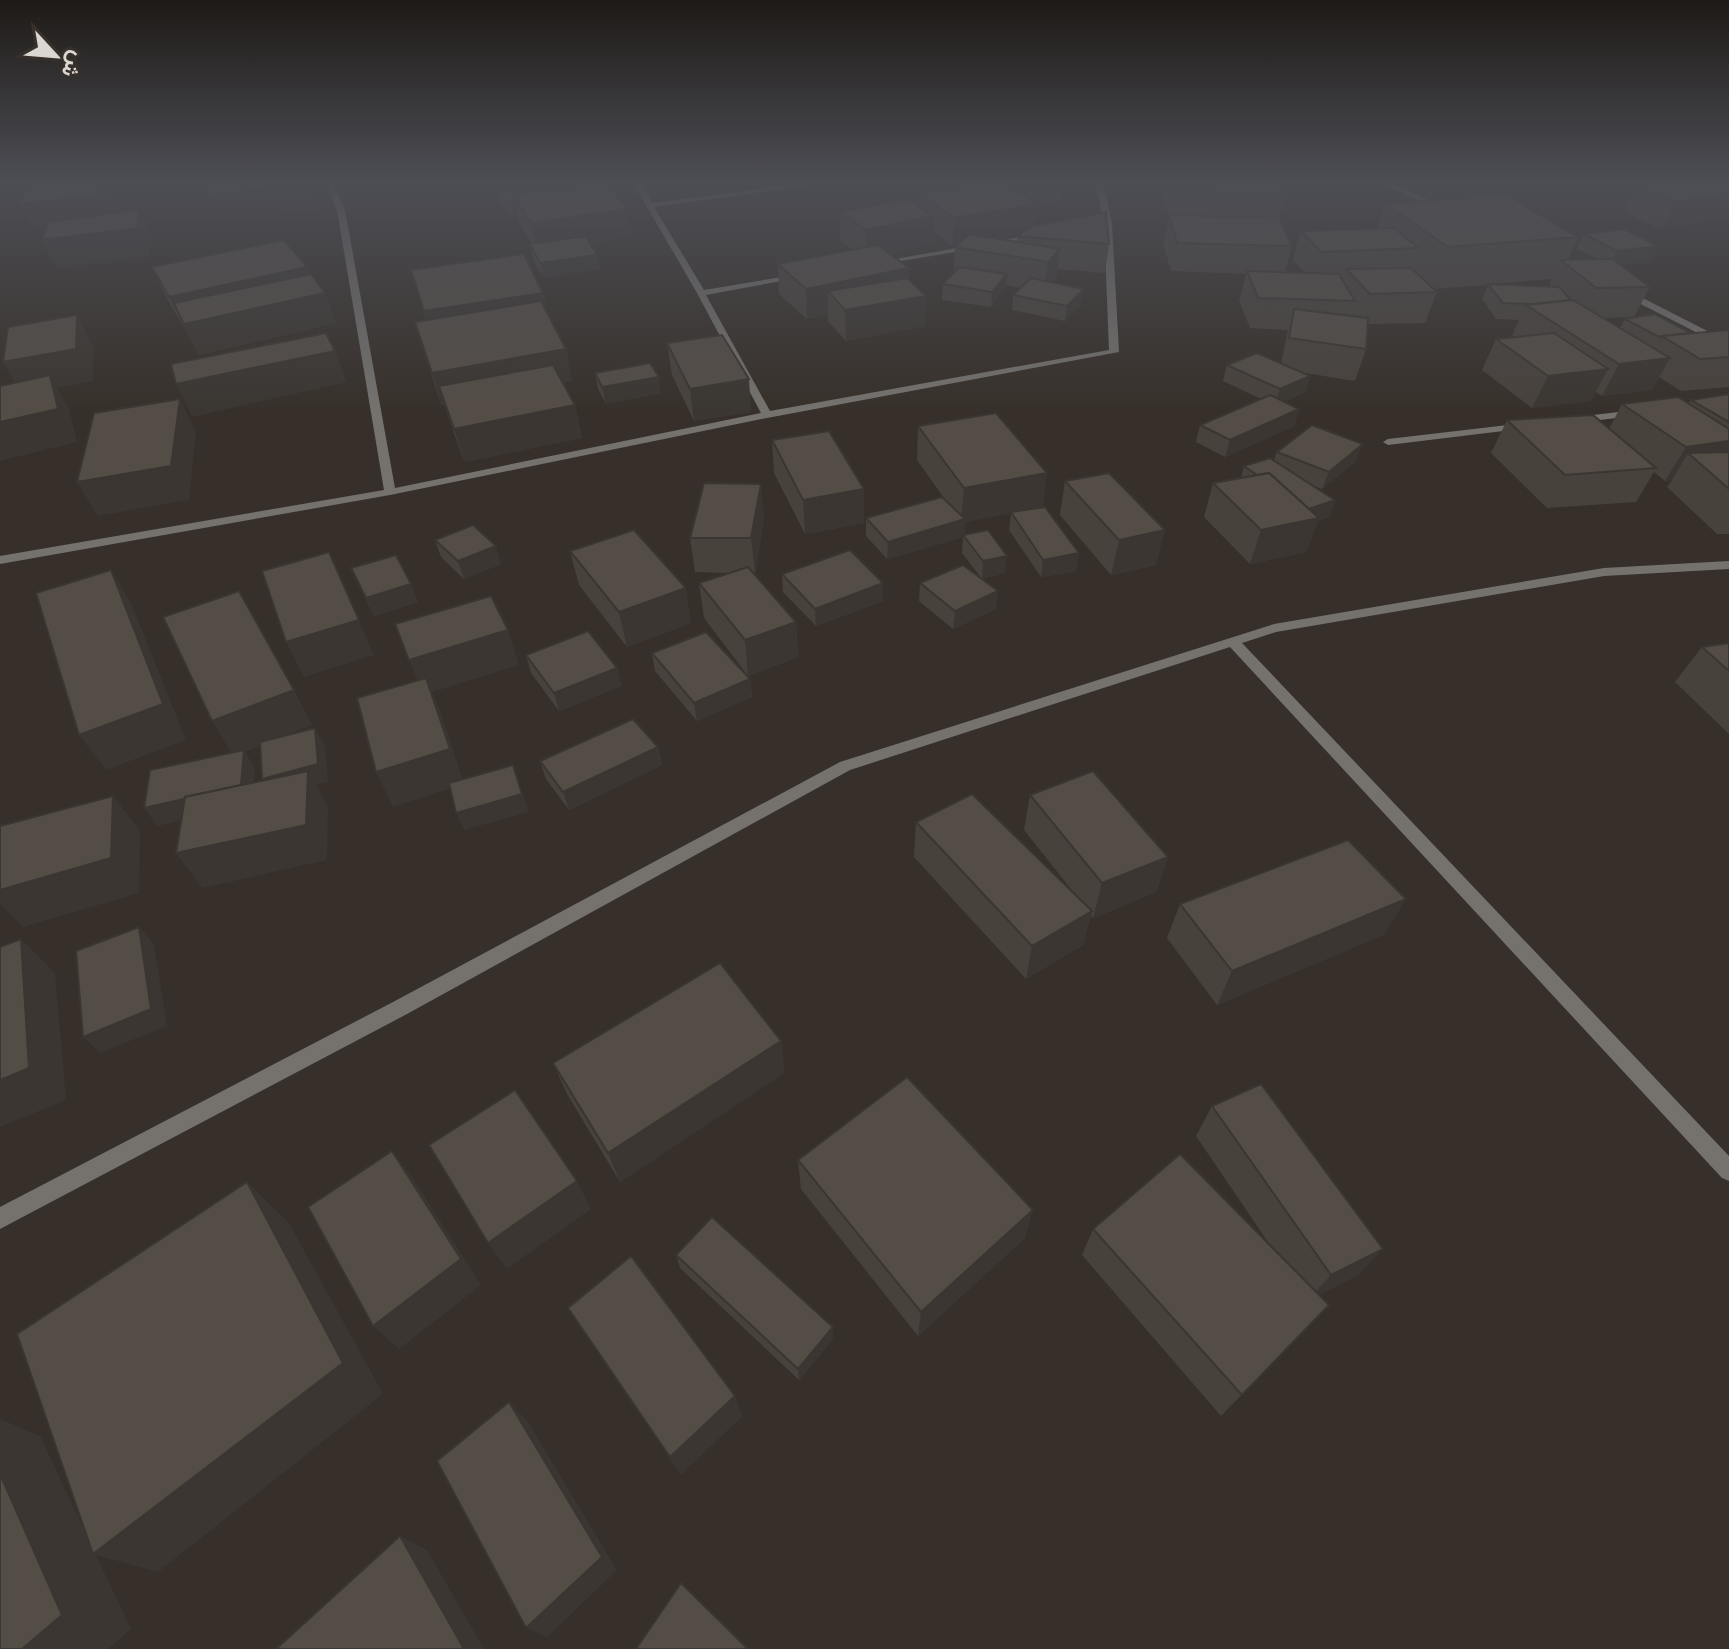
<svg xmlns="http://www.w3.org/2000/svg" width="1729" height="1649" font-family="Arial,Vazirmatn,sans-serif">
<style>
.lines{fill:none;stroke-linecap:round;stroke-linejoin:round}
.street{fill:#75726e;fill-rule:evenodd}
.wall{fill:#48423c;fill-rule:evenodd}
.shaded-wall{fill:#3b3631}
.building{fill:#544d46;stroke:#3b3631;stroke-width:2}
</style>
<rect width="100%" height="100%" fill="#37302a"/>
<g class="lines">
<g class="street">
<path d="M325 181H332L345 210 395 488 761 413 697 293 632 181H639L652 203 818 181H841L654 207 704 290 799 274 803 277 706 295 770 411 1109 350 1104 224 1095 181H1103L1112 224 1119 352 767 418 390 495 0 564V556L384 490 337 210Z"/>
<path d="M1378 181H1388L1449 210 1442 212Z"/>
<path d="M1036 234 1039 238 877 265 873 263Z"/>
<path d="M1623 291H1629L1729 342V349L1623 295Z"/>
<path d="M1636 410 1641 413 1640 415 1576 423 1571 420 1576 417Z"/>
<path d="M1525 423 1530 426 1529 428 1388 445 1383 442 1388 439Z"/>
<path d="M1729 561V569L1604 576 1276 632 1242 643 1729 1156V1181L1722 1178 1230 647 850 770 407 1014 0 1229V1207L393 1002 840 762 1274 624 1604 568Z"/>
</g>
</g>
<g class="wall">
<path d="M926 181H1002L1035 225 1109 244 1105 273 1058 269 1056 278 1052 283 1084 289 1081 304 1065 321 1012 310 1013 295 1021 288 1006 285 1005 289 991 307 942 300 943 284 954 272 955 247 957 245 952 246 934 232 933 244 889 253 909 268V279L926 296 925 326 846 341 828 321V315L807 319 779 294 778 264 853 250 840 240V212L919 207 920 193 937 190ZM1018 235 1017 242 997 239Z"/>
<path d="M1004 181H1063L1060 201H1036Z"/>
<path d="M1063 181H1091L1090 191 1063 189Z"/>
<path d="M1159 181H1279L1286 193 1279 219 1292 246 1285 272 1305 273 1293 260 1301 231 1377 229 1385 204 1578 237 1568 260 1598 259 1577 249 1584 234 1650 261 1620 264 1650 287 1634 317 1691 333 1729 330V387L1681 391 1659 377 1652 390 1602 396 1596 392 1591 401 1532 408 1482 370 1496 339 1514 337 1512 336 1519 320 1496 319 1482 299 1488 285 1433 289 1437 292 1425 323 1368 324 1366 349 1355 381 1305 373 1310 376 1305 392 1284 402 1299 409 1294 426 1225 457 1196 442 1200 425 1261 399 1223 381 1227 365 1281 363 1288 330 1250 328 1239 301 1246 274 1171 271 1163 243 1169 216 1158 185ZM1552 279 1549 286 1491 284ZM1634 317 1625 319 1620 328 1603 318Z"/>
<path d="M1636 185 1724 219 1661 229 1623 212Z"/>
<path d="M549 190 632 236 590 243 597 255 600 269 543 278 533 259 530 244H532L519 222 518 217 514 218 501 206 498 192Z"/>
<path d="M152 267 310 274 325 293 336 323 199 355 185 327H184L166 297Z"/>
<path d="M411 270 543 293 548 315 566 349 572 381 563 383 575 405 582 438 464 462 444 404 441 405 415 322 426 320Z"/>
<path d="M667 343 751 412 694 421 672 375Z"/>
<path d="M595 373 661 393 606 404 598 389Z"/>
<path d="M1729 394V534H1717L1667 487 1672 480 1665 481 1654 472 1636 502 1547 508 1491 453 1507 420 1609 429 1622 404H1688L1691 400Z"/>
<path d="M918 426 1043 507 1076 571 1041 577 1009 530 1011 513 965 522 964 535 1005 573 982 579 962 553 963 537 887 559 866 536V518L946 501 917 460Z"/>
<path d="M772 440 864 523 805 534 774 473Z"/>
<path d="M1277 452 1356 461 1322 489 1314 486 1335 500 1329 517 1318 521 1306 552 1250 564 1204 517 1213 483 1241 478 1244 466 1274 460Z"/>
<path d="M1065 481 1156 565 1111 575 1060 515Z"/>
<path d="M764 518 755 573H753L796 622 798 657 748 676 704 618 699 583 730 573 695 572 690 538Z"/>
<path d="M435 540 501 564 464 579 441 557Z"/>
<path d="M570 551 691 623 627 647 579 585Z"/>
<path d="M351 568 418 602 374 616Z"/>
<path d="M782 574 883 601 816 626 783 592Z"/>
<path d="M920 583 996 609 953 629 919 601Z"/>
<path d="M1729 643V734L1675 682 1702 647Z"/>
<path d="M652 653 750 679 752 697 697 721 655 671Z"/>
<path d="M526 655 617 668 621 686 559 711 531 673Z"/>
<path d="M658 747 662 765 569 810 546 779 540 761Z"/>
<path d="M1030 795 1168 857 1156 892 1093 918 1091 915 1083 945 1026 979 914 857 916 822 1074 893 1024 830Z"/>
<path d="M1180 904 1385 934 1217 1005 1167 938Z"/>
<path d="M781 1041 784 1073 620 1182 567 1094 553 1063Z"/>
<path d="M1212 1106 1358 1275 1319 1295 1329 1305 1221 1416 1082 1255 1093 1229 1270 1245 1196 1136Z"/>
<path d="M798 1160 1025 1238 918 1336 801 1189Z"/>
<path d="M676 1255 833 1339 799 1380 680 1268Z"/>
<path d="M568 1308 742 1416 681 1474Z"/>
</g>
<g class="shaded-wall">
<path d="M100 181H109L116 198 108 223 35 231 20 204Z"/>
<path d="M314 181 322 209 218 223 207 195Z"/>
<path d="M414 181H468L416 189Z"/>
<path d="M950 181H1001L949 201Z"/>
<path d="M1729 193V209L1724 219 1661 229 1676 201Z"/>
<path d="M515 203 518 217 514 218 511 204Z"/>
<path d="M1037 204 1034 232 952 246 954 218Z"/>
<path d="M628 209 632 236 537 251 531 223Z"/>
<path d="M139 210 152 238 150 256 57 268 42 240Z"/>
<path d="M934 216 933 244 866 258V230Z"/>
<path d="M1658 246 1650 261 1610 266 1617 251Z"/>
<path d="M1060 249 1056 278 1044 292 1048 262Z"/>
<path d="M597 255 600 269 543 278 540 263Z"/>
<path d="M307 267 318 295 325 293 336 323 199 355 174 303 185 327H184L169 297Z"/>
<path d="M909 268 908 298 926 296 925 326 846 341 845 310 828 291V315L807 319 806 289Z"/>
<path d="M1007 274 1005 289 991 307 992 292Z"/>
<path d="M1084 289 1081 304 1065 321 1067 306Z"/>
<path d="M543 293 550 323 433 342 424 311Z"/>
<path d="M77 315 93 346V381L57 388 69 408 77 442 0 461V422L22 394 3 362Z"/>
<path d="M566 349 572 381 445 404 439 386 444 404 441 405 432 373Z"/>
<path d="M335 351 347 382 192 417 176 384Z"/>
<path d="M1670 358 1652 390 1602 396 1619 364Z"/>
<path d="M1608 369 1591 401 1532 408 1548 376Z"/>
<path d="M1310 376 1305 392 1275 406 1280 389Z"/>
<path d="M659 377 661 393 606 404 602 387Z"/>
<path d="M749 379 751 412 694 421 690 389Z"/>
<path d="M180 399 196 432 189 500 98 516 77 482Z"/>
<path d="M575 405 582 438 464 462 454 429Z"/>
<path d="M1299 409 1294 426 1225 457 1230 440Z"/>
<path d="M1729 441V462L1688 453 1672 480 1665 481 1686 447Z"/>
<path d="M1363 444 1356 461 1322 489 1329 472Z"/>
<path d="M1047 473 1043 507 965 522 964 537 887 559 888 542 961 520 964 488Z"/>
<path d="M761 484 764 518 755 573 751 538Z"/>
<path d="M864 489V523L805 534 803 500Z"/>
<path d="M1335 500 1329 517 1318 521 1306 552 1250 564 1261 530Z"/>
<path d="M1165 530 1156 565 1111 575 1119 540Z"/>
<path d="M496 546 501 564 464 579 458 561Z"/>
<path d="M329 552 374 655 304 677 286 642Z"/>
<path d="M1079 553 1076 571 1041 577 1043 560Z"/>
<path d="M1007 556 1005 573 982 579 983 561Z"/>
<path d="M111 570 132 605 186 740 106 770 79 735Z"/>
<path d="M883 583V601L816 626 815 609Z"/>
<path d="M411 584 418 602 374 616 366 598Z"/>
<path d="M686 588 691 623 627 647 619 612Z"/>
<path d="M998 591 996 609 953 629 955 611Z"/>
<path d="M796 622 798 657 748 676 745 640Z"/>
<path d="M508 630 519 665 432 692 441 713 464 784 393 807 376 772 424 695 409 660Z"/>
<path d="M617 668 621 686 559 711 554 693Z"/>
<path d="M750 679 752 697 697 721 694 703Z"/>
<path d="M294 690 312 725 245 752 255 768 252 804 157 826 144 808 234 757 212 721Z"/>
<path d="M315 728 325 746 328 782 316 785 328 806 327 860 202 888 176 853 273 797 262 779Z"/>
<path d="M658 747 662 765 569 810 563 792Z"/>
<path d="M513 765 529 812 464 830 456 813Z"/>
<path d="M113 796 140 831 139 893 23 927 0 904V890Z"/>
<path d="M1168 857 1156 892 1093 918 1102 883Z"/>
<path d="M1406 899 1385 934 1217 1005 1232 971Z"/>
<path d="M1092 911 1083 945 1026 979 1032 946Z"/>
<path d="M139 927 154 945 167 1026 100 1053 83 1037Z"/>
<path d="M21 939 55 973 66 1100 0 1127V1080Z"/>
<path d="M781 1041 784 1073 620 1182 608 1153Z"/>
<path d="M392 1151 414 1180 481 1285 399 1349 373 1326Z"/>
<path d="M577 1181 591 1209 507 1269 488 1243Z"/>
<path d="M247 1182 289 1223 383 1394 158 1572 96 1555 131 1629 108 1649H22L0 1474V1419L40 1436 95 1553Z"/>
<path d="M1033 1210 1025 1238 918 1336 921 1312Z"/>
<path d="M1383 1249 1358 1275 1307 1301 1331 1275Z"/>
<path d="M833 1327V1339L799 1380 798 1369Z"/>
<path d="M735 1396 742 1416 681 1474 670 1457Z"/>
<path d="M509 1402 528 1422 617 1570 547 1637 526 1628Z"/>
<path d="M400 1536 427 1550 484 1649H464Z"/>
</g>
<g class="building">
<path d="M31 181H100L95 196 20 204Z"/>
<path d="M312 181V182L207 195V182Z"/>
<path d="M995 181H1002L1037 204 954 218 920 193Z"/>
<path d="M1178 181H1279L1286 193 1181 191Z"/>
<path d="M1662 181H1712L1729 188V193L1676 201 1636 185Z"/>
<path d="M605 182 628 209 531 223 513 195Z"/>
<path d="M542 184 549 190 513 195 515 203 511 204 498 192Z"/>
<path d="M1506 195 1578 237 1448 247 1385 204Z"/>
<path d="M907 199 934 216 866 230 840 212Z"/>
<path d="M139 210 137 228 42 240 48 222Z"/>
<path d="M1106 212 1109 244 1017 236 1032 226Z"/>
<path d="M1169 215 1279 218 1292 246 1177 243Z"/>
<path d="M1394 228 1418 248 1321 252 1301 231Z"/>
<path d="M1624 229 1658 246 1617 251 1584 234Z"/>
<path d="M969 234 1060 249 1048 262 955 247Z"/>
<path d="M586 236 597 255 540 263 530 244Z"/>
<path d="M284 240 307 267 169 297 152 267Z"/>
<path d="M878 245 909 268 806 289 778 264Z"/>
<path d="M524 254 543 293 424 311 411 270Z"/>
<path d="M1613 259 1650 287 1596 288 1561 260Z"/>
<path d="M959 267 1007 274 992 292 943 284Z"/>
<path d="M1411 268 1437 292 1370 294 1346 269Z"/>
<path d="M1247 271 1339 274 1355 301 1258 298Z"/>
<path d="M311 274 325 293 184 324 174 303Z"/>
<path d="M907 278 926 296 845 310 828 291Z"/>
<path d="M1031 278 1084 289 1067 306 1013 295Z"/>
<path d="M1488 284 1559 287 1571 300 1533 304 1503 303Z"/>
<path d="M1573 300 1670 358 1619 364 1526 305Z"/>
<path d="M541 301 566 349 432 373 415 322Z"/>
<path d="M1294 309 1368 318 1366 349 1289 338Z"/>
<path d="M1655 314 1691 333 1662 336 1661 338 1625 319Z"/>
<path d="M77 315 76 349 3 362 8 327Z"/>
<path d="M1729 330V357L1700 359 1662 336Z"/>
<path d="M326 333 335 351 176 384 171 364Z"/>
<path d="M1554 333 1608 369 1548 376 1496 339Z"/>
<path d="M722 335 749 379 690 389 667 343Z"/>
<path d="M1257 353 1310 376 1280 389 1227 365Z"/>
<path d="M650 363 659 377 602 387 595 373Z"/>
<path d="M553 365 575 405 454 429 439 386Z"/>
<path d="M50 375 58 409 0 422V386Z"/>
<path d="M1729 394V422L1691 400Z"/>
<path d="M1270 395 1299 409 1230 440 1200 425Z"/>
<path d="M1678 397 1729 429V441L1686 447 1622 404Z"/>
<path d="M180 399 171 466 77 482 94 413Z"/>
<path d="M996 413 1047 473 964 488 918 426Z"/>
<path d="M1593 415 1656 468 1565 475 1507 420Z"/>
<path d="M1312 425 1363 444 1329 472 1277 452Z"/>
<path d="M829 431 864 489 803 500 772 440Z"/>
<path d="M1729 452V489L1688 453Z"/>
<path d="M1270 458 1335 500 1309 509 1269 473 1257 475 1244 466Z"/>
<path d="M1109 473 1165 530 1119 540 1065 481Z"/>
<path d="M1269 473 1319 518 1261 530 1213 483Z"/>
<path d="M704 483 761 484 751 538H690Z"/>
<path d="M942 497 965 519 888 542 866 518Z"/>
<path d="M1045 507 1079 553 1043 560 1011 512Z"/>
<path d="M473 525 496 546 458 561 435 540Z"/>
<path d="M634 530 686 588 619 612 570 551Z"/>
<path d="M988 530 1007 556 983 561 963 535Z"/>
<path d="M850 550 883 583 815 609 782 574Z"/>
<path d="M329 552 359 620 286 642 262 571Z"/>
<path d="M396 555 411 584 366 598 351 568Z"/>
<path d="M963 565 998 591 955 611 920 583Z"/>
<path d="M748 567 796 622 745 640 699 583Z"/>
<path d="M111 570 163 704 79 735 36 593Z"/>
<path d="M239 591 294 690 212 721 163 617Z"/>
<path d="M491 596 508 630 409 660 395 624Z"/>
<path d="M588 631 617 668 554 693 526 655Z"/>
<path d="M706 632 750 679 694 703 652 653Z"/>
<path d="M1729 643V671L1702 647Z"/>
<path d="M426 678 450 749 376 772 357 698Z"/>
<path d="M633 719 658 747 563 792 540 761Z"/>
<path d="M315 728 318 764 262 779 260 742Z"/>
<path d="M244 750 241 785 185 797 184 799 144 808 150 770Z"/>
<path d="M513 765 522 794 456 813 449 783Z"/>
<path d="M308 771 306 825 176 853 185 797Z"/>
<path d="M1093 771 1168 857 1102 883 1030 795Z"/>
<path d="M972 794 1092 911 1032 946 916 822Z"/>
<path d="M113 796 111 858 0 890V826Z"/>
<path d="M1348 840 1406 899 1232 971 1180 904Z"/>
<path d="M139 927 151 1009 83 1037 76 951Z"/>
<path d="M21 939 29 1068 0 1080V947Z"/>
<path d="M720 963 781 1041 608 1153 553 1063Z"/>
<path d="M907 1077 1033 1210 921 1312 798 1160Z"/>
<path d="M1261 1084 1383 1249 1331 1275 1212 1106Z"/>
<path d="M515 1090 577 1181 488 1243 429 1145Z"/>
<path d="M392 1151 461 1259 373 1326 308 1207Z"/>
<path d="M1180 1154 1329 1305 1242 1395 1093 1229Z"/>
<path d="M247 1182 343 1363 93 1554 17 1334Z"/>
<path d="M712 1217 833 1327 798 1369 676 1255Z"/>
<path d="M631 1256 735 1396 670 1457 568 1308Z"/>
<path d="M509 1402 602 1557 526 1628 437 1461Z"/>
<path d="M0 1474 62 1615 22 1649H0Z"/>
<path d="M400 1536 464 1649H276Z"/>
<path d="M681 1583 748 1649H636Z"/>
</g>
<linearGradient id="sky" x2="0" y2="1"><stop stop-color="#1e1a17"/><stop offset="0.44" stop-color="#4d4e55"/><stop offset="1" stop-color="#4d4e55" stop-opacity="0"/></linearGradient>
<rect width="1729" height="412" fill="url(#sky)"/>
<g transform="translate(56 56) rotate(116)" stroke="#37302a" stroke-width="6" paint-order="stroke">
<path d="M0-6L14 30L0 20L-14 30Z" fill="#dad6d2"/>
<text y="-12" font-size="22" font-weight="bold" text-anchor="middle" fill="#dad6d2">ش</text>
</g>
</svg>
